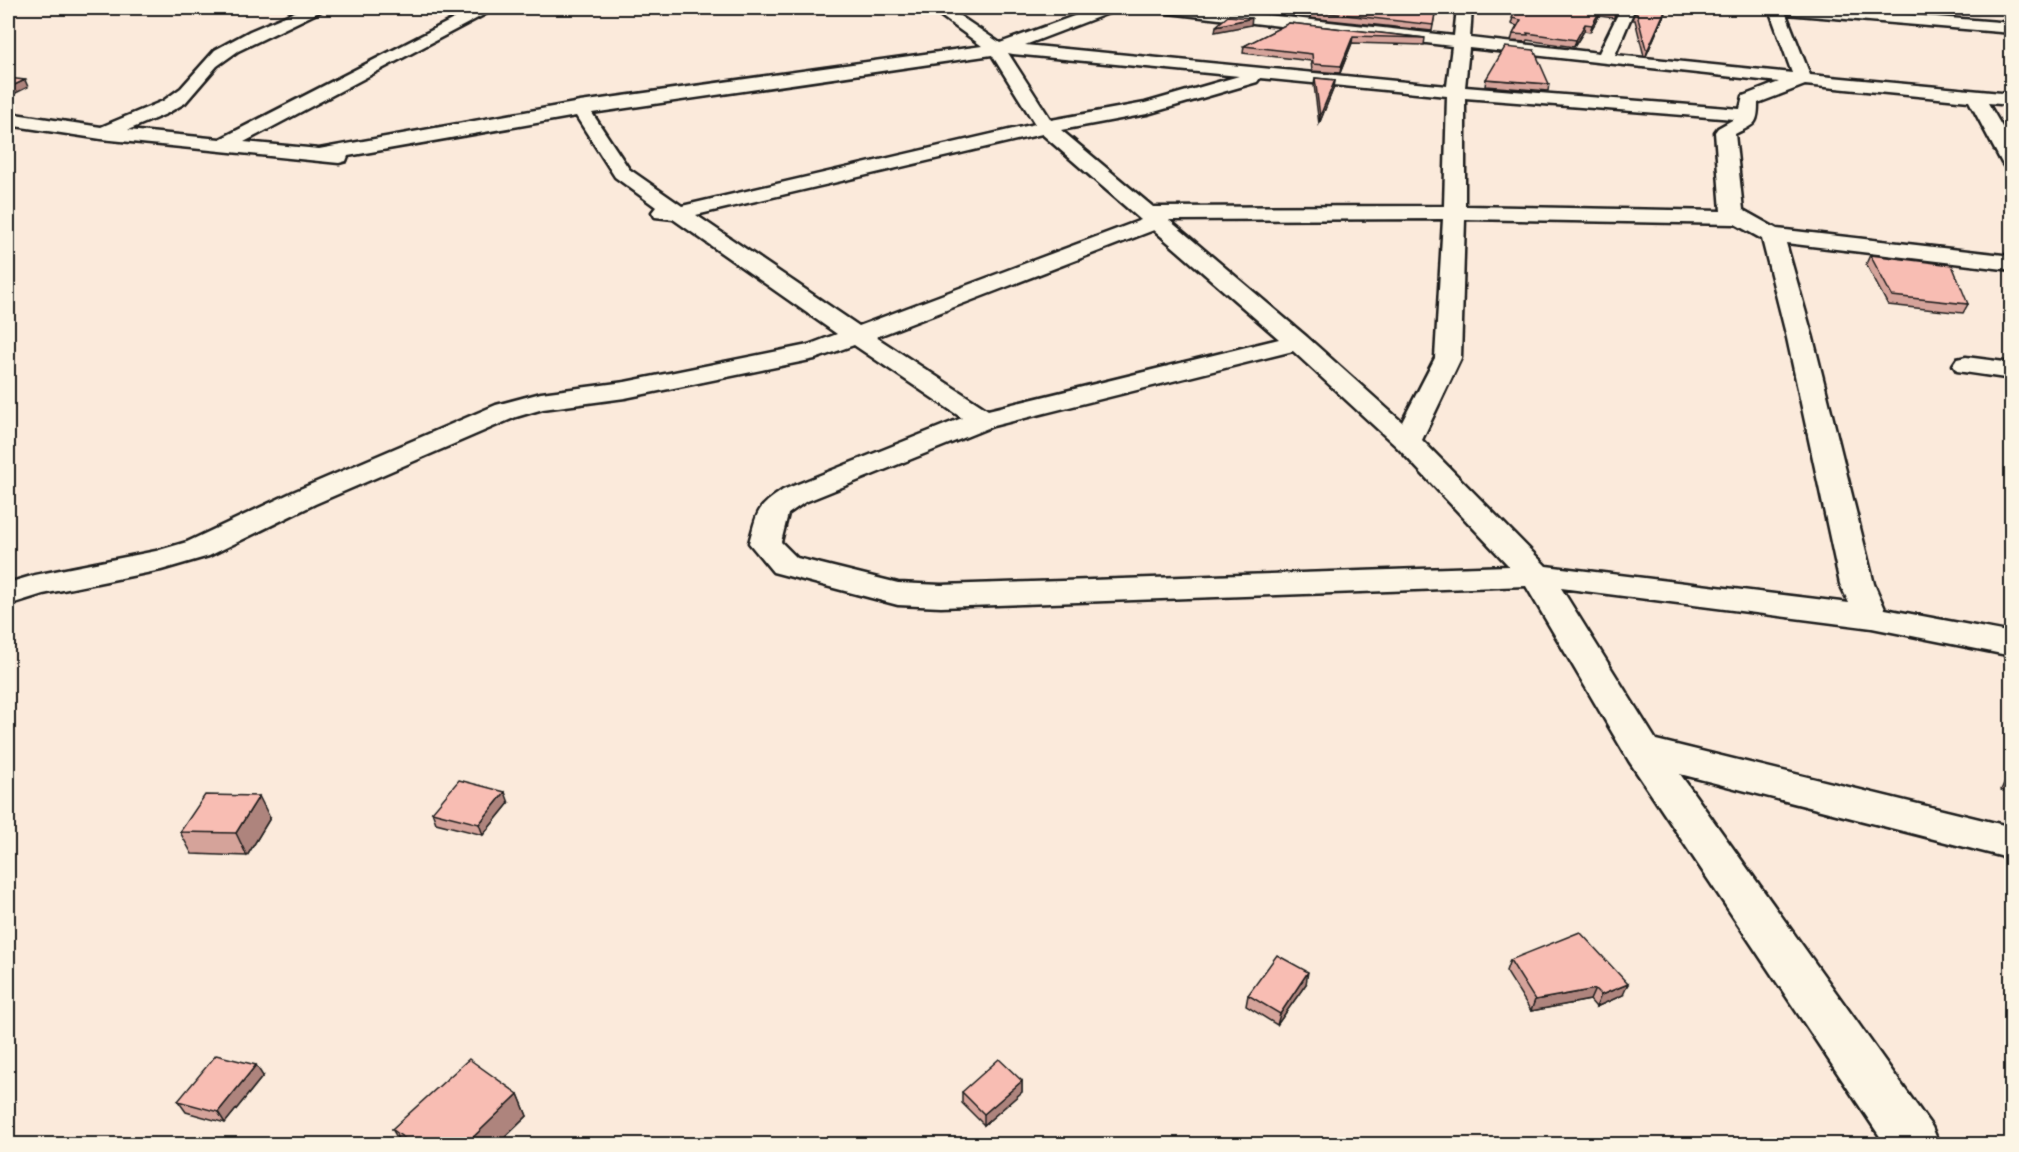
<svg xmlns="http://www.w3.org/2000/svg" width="2019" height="1152" font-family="'Shantell Sans',sans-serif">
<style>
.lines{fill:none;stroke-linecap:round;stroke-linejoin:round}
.minor-casing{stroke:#1c1c1c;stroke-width:5}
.minor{fill:#fcf5e5;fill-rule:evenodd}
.wall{fill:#d5a39a;stroke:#1c1c1c;stroke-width:1.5}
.shaded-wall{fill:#ae847d;stroke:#1c1c1c;stroke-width:1.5}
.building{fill:#f8bdb3;stroke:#1c1c1c;stroke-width:1.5}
</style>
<rect width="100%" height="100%" fill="#fbeadb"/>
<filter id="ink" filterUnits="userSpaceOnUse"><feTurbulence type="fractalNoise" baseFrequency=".0167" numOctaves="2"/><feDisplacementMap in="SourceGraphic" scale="12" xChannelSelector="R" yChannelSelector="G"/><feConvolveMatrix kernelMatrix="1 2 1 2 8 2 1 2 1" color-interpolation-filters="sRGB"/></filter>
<g filter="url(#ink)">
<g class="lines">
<defs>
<g id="minor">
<path d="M304 8H324L321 11 238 51 217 66 185 103 166 114 128 130 220 139 475 8H494L491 11 244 142 319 149 580 102 982 46 934 11 932 8H948L1000 43 1096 8H1116L1114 11 1025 45 1447 86 1452 46 1168 13 1160 8H1204L1454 36 1457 8H1472L1470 38 1599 53 1621 8H1635L1615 55 1792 73 1770 12 1765 8H1822L2012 23V33L1786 14 1810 75 2012 94V105L1988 103 2012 144V169L2005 167 2002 163 1969 101 1805 85 1758 103C1758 126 1754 124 1735 134L1743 210 1777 229 2012 256V270L1786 243 1813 338 1874 584 1885 609 2012 633V656L1872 628 1561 588 1656 740 2012 827V859L1680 774 1932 1127 1939 1144H1885L1629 761 1526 586 941 607 898 605 773 572 749 543C758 511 755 509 783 490L962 418 854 345 815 359 625 398 543 409 516 417 315 504 209 556 161 570 43 594 8 605V583L35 575 156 551 187 542 293 492 496 405 541 393 625 382 808 345 837 334 673 219 655 217 652 212 656 207 615 177 576 116 348 156 346 161 339 163 101 139 8 125V113L101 127 163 101 181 88 215 50 250 31ZM1469 48 1779 82 1743 96 1740 109 1465 87ZM1008 53 1013 54 1239 76 1145 103 1051 120ZM992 55 1035 124 682 206 629 169 592 113ZM1260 78 1447 96 1444 206 1153 207 1061 130 1147 114 1257 82ZM1465 98 1734 119 1718 128 1715 132 1721 211 1465 206ZM1042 134 1141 220 859 326 696 215ZM1443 219 1435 358 1402 422 1307 337 1169 220ZM1465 219 1735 224 1762 239 1787 338 1840 584 1849 603 1546 566 1422 440 1461 358ZM1154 230 1279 339 988 410 876 337ZM1293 351 1397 447 1509 566 941 585 898 583 797 558 781 542 788 514 805 502 993 426Z"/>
<path d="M1966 357 2012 363V379L1957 371 1953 365 1957 359Z"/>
</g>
</defs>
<use href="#minor" class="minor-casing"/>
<use href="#minor" class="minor"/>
</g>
<g class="wall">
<path d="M1243 8H1436L1432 31 1310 18 1311 12 1295 16 1242 10Z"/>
<path d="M1485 8H1620L1614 18 1599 16 1590 32 1584 31 1574 47 1527 40 1526 42 1511 41 1513 34 1517 26 1511 24 1514 14 1488 13Z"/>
<path d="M1636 8H1667L1646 56H1644L1635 20H1632Z"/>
<path d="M1289 23 1425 38 1424 45 1352 43 1340 73 1312 71 1311 61 1243 53 1244 46Z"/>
<path d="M1315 78 1335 80 1334 87 1319 124 1314 85Z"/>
<path d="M1486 79 1549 84 1548 91 1485 86Z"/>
<path d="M1870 255 1968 304 1963 313 1888 305 1866 264Z"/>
<path d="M2012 766V795L2001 790Z"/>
<path d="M509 803 483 835 436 823 432 812Z"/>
<path d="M270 818 247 856 192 854 180 832Z"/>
<path d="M1510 960 1623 995 1596 1007 1590 1000 1531 1011 1506 971Z"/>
<path d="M1306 984 1277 1025 1246 1006 1248 995Z"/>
<path d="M263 1076 225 1123 186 1112 178 1101Z"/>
<path d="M1022 1081V1092L984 1125 962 1103V1092Z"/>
<path d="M518 1094 527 1116 498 1144H401L392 1129Z"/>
</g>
<g class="shaded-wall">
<path d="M1305 8H1319L1311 11V12L1295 16 1296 9Z"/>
<path d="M1618 8H1620L1614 18 1615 11Z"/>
<path d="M1666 8H1667L1646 56 1648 49Z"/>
<path d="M1601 9 1599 16 1590 32 1592 25Z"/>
<path d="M1252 18 1251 25 1215 32 1216 26Z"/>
<path d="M1585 24 1584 31 1574 47 1576 40Z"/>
<path d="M1353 36 1352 43 1340 73 1341 66Z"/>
<path d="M25 80 28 87 8 97V88Z"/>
<path d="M1335 80 1334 87 1319 124 1320 116Z"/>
<path d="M505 792 509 803 483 835 479 824Z"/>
<path d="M259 796 270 818 247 856 236 833Z"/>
<path d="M1308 972 1306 984 1277 1025 1280 1014Z"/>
<path d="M1628 984 1623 995 1596 1007 1601 995Z"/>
<path d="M1595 989 1590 1000 1531 1011 1535 1000Z"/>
<path d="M256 1065 263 1076 225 1123 218 1112Z"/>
<path d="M1022 1081V1092L984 1125V1114Z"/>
<path d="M518 1094 527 1116 498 1144H466Z"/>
</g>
<g class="building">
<path d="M1279 8H1305L1296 9Z"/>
<path d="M1318 8H1436L1433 25 1311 11Z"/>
<path d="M1510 8H1618L1615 11 1601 9 1592 25 1585 24 1576 40 1527 33 1528 35 1513 34 1521 20 1512 18 1517 8Z"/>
<path d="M1637 8H1666L1648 49H1646L1637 14 1634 13Z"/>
<path d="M1228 16 1252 18 1216 26Z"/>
<path d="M1289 23 1425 38 1353 36 1341 66 1313 64 1312 54 1244 46Z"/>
<path d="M1505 47 1534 50 1549 84 1486 79Z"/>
<path d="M8 78 25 80 8 88Z"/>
<path d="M1315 78 1335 80 1320 116Z"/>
<path d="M1870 255 1952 265 1968 304 1892 296Z"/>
<path d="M2012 772V780L2009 779Z"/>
<path d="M459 780 505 792 479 824 432 812Z"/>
<path d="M205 795 259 796 236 833 180 832Z"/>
<path d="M1580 932 1628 984 1601 995 1595 989 1535 1000 1510 960Z"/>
<path d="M1277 955 1308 972 1280 1014 1248 995Z"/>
<path d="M216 1055 256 1065 218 1112 178 1101Z"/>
<path d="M469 1059 518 1094 466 1144H412L392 1129Z"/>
<path d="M999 1059 1022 1081 984 1114 962 1092Z"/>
</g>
</g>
<rect width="2019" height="1152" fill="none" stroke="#fcf5e5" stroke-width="30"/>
<rect x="15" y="15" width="1989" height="1122" fill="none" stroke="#1c1c1c" stroke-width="2" filter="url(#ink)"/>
</svg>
